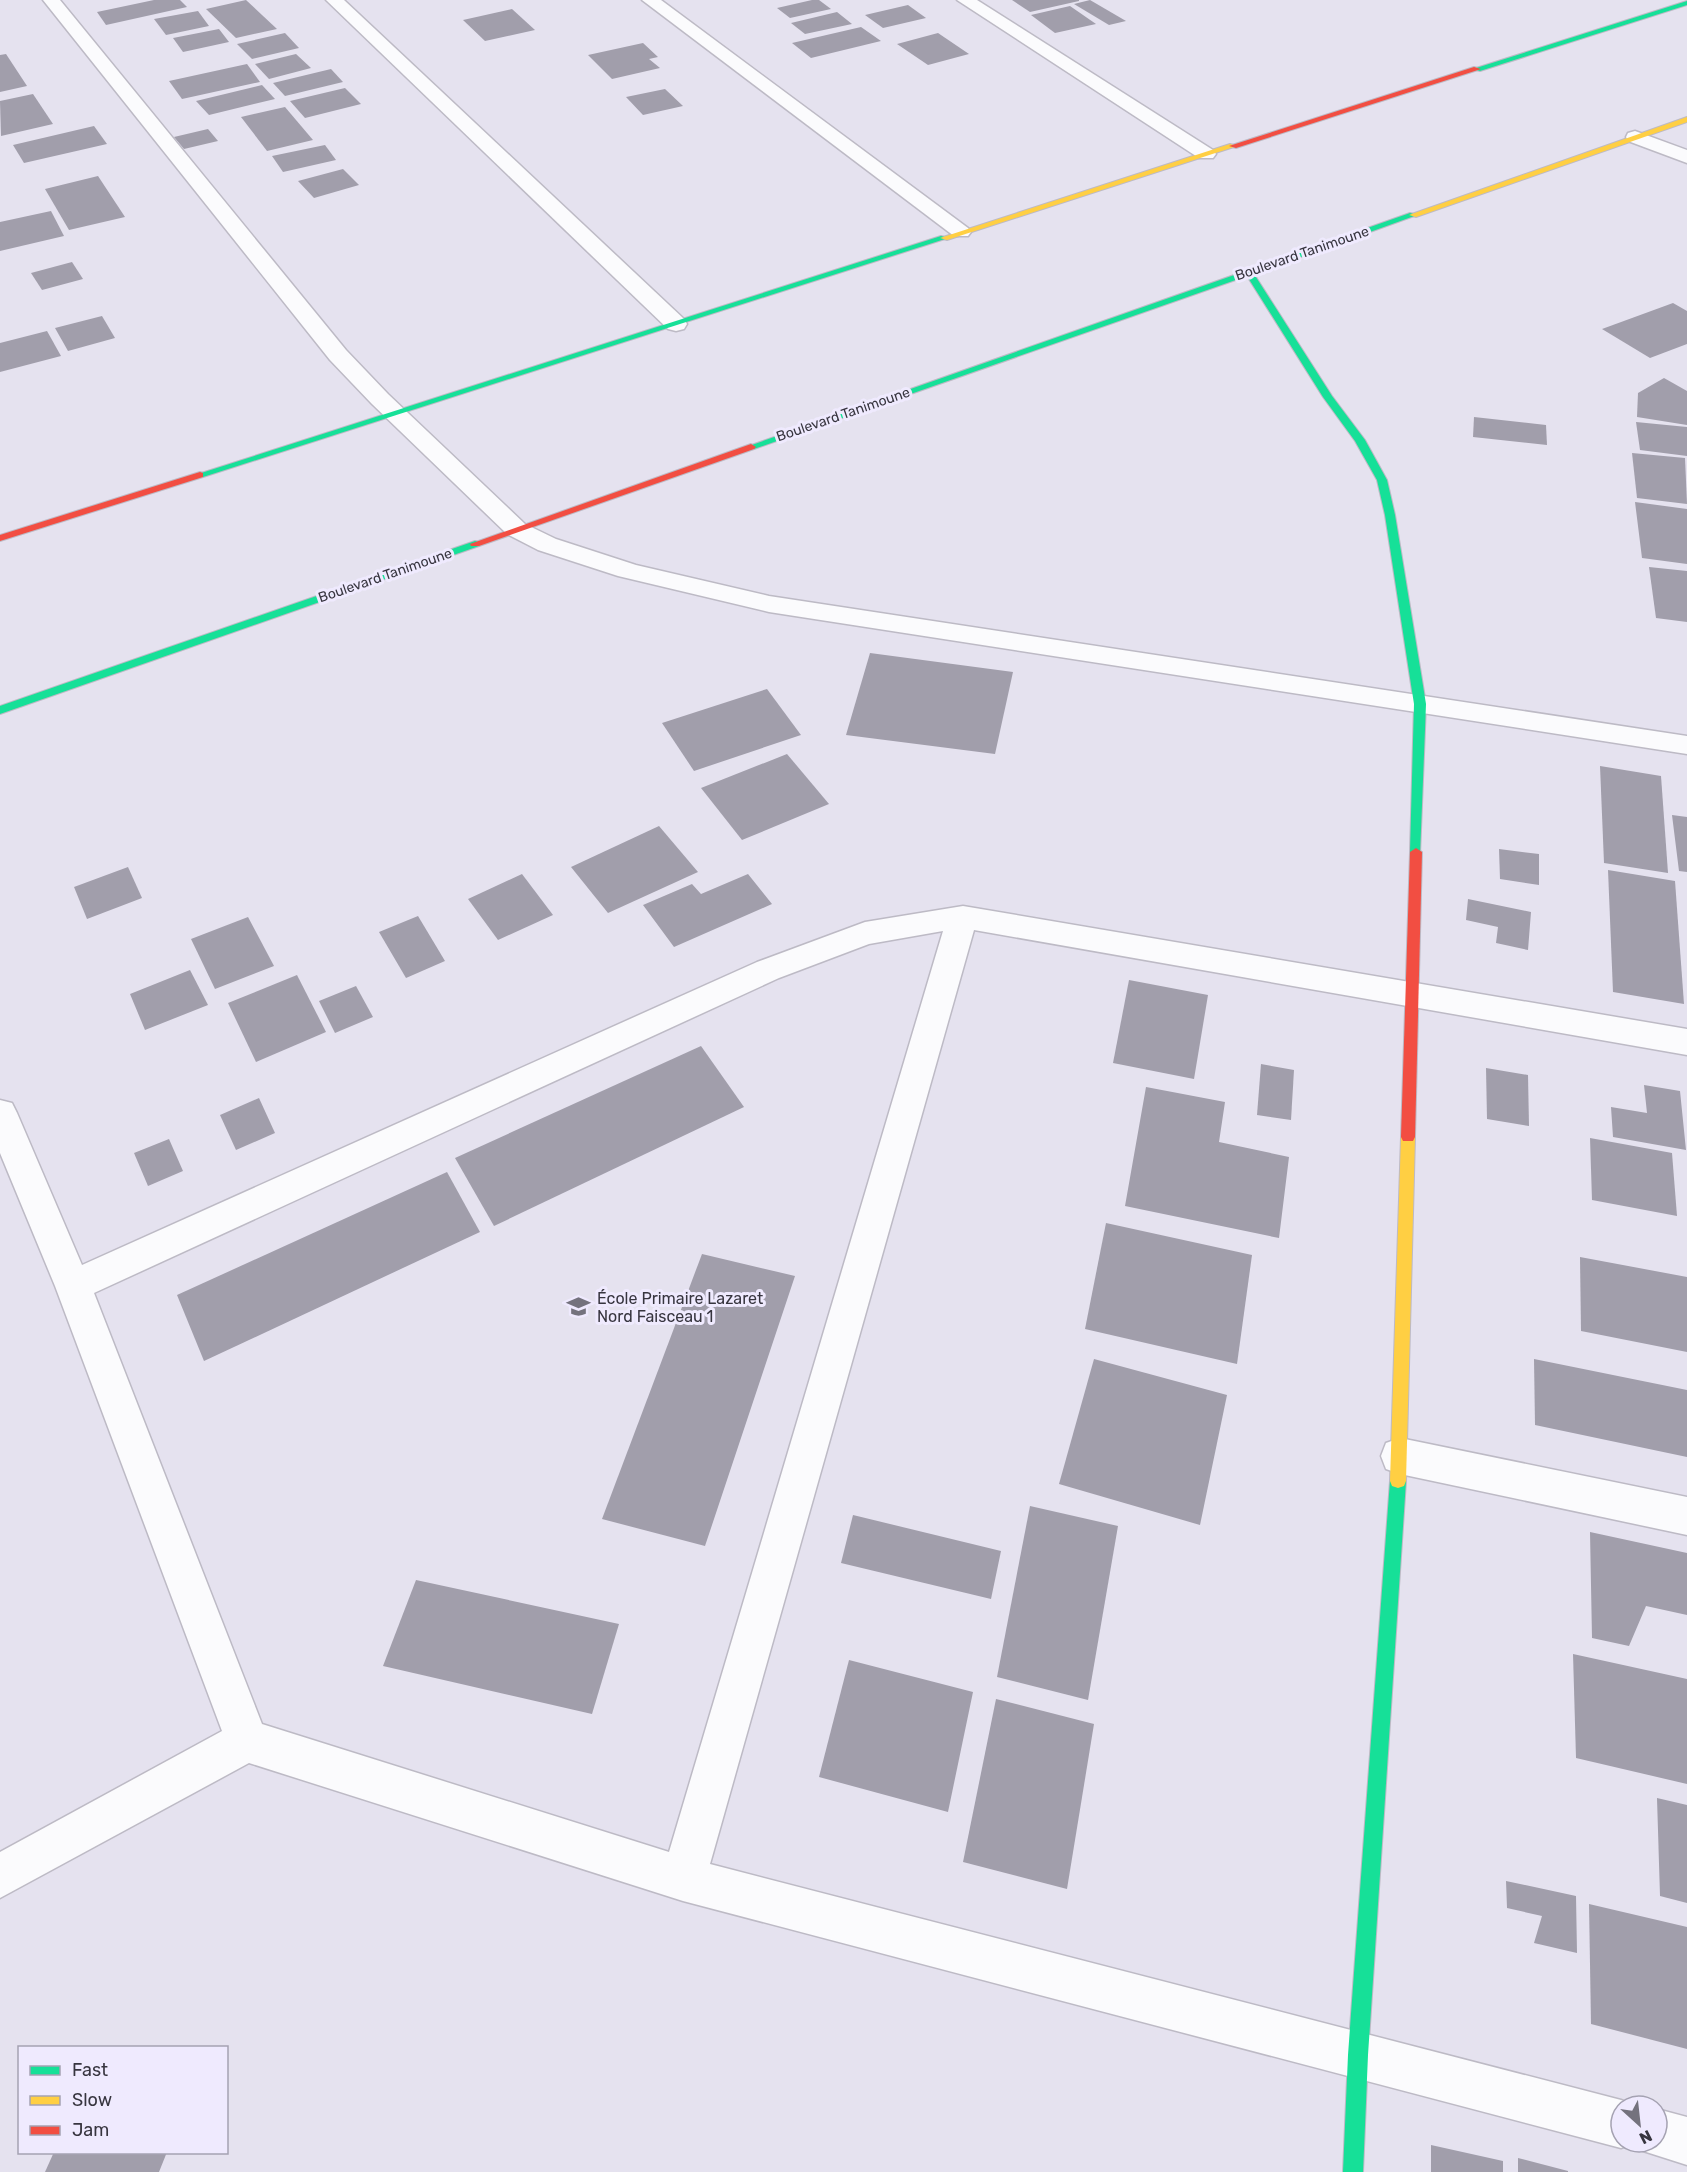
<svg xmlns="http://www.w3.org/2000/svg" width="1687" height="2172" font-family="Rubik,sans-serif">
<style>
.building{fill:#a19eab}
.lines{fill:none;stroke-linecap:round;stroke-linejoin:round}
.street-casing{stroke:#bdbac5;stroke-width:3}
.fast-casing{stroke:#bdbac5;stroke-width:2}
.slow-casing{stroke:#bdbac5;stroke-width:2}
.jam-casing{stroke:#bdbac5;stroke-width:2}
.street{fill:#fbfbfd;fill-rule:evenodd}
.fast{fill:#16e098;fill-rule:evenodd}
.slow{fill:#ffcf43;fill-rule:evenodd}
.jam{fill:#f24e42;fill-rule:evenodd}
.labels{text-anchor:middle;stroke-width:6;stroke-linejoin:round;paint-order:stroke}
.far-street-label{font-size:14px;fill:#37353f;stroke:#efeafe}
.poi-label{font-size:16px;fill:#37353f;stroke:#efeafe;text-anchor:start}
</style>
<rect width="100%" height="100%" fill="#e5e2ef"/>
<g class="building">
<path d="M154 0H180L187 7 106 25 97 12Z"/>
<path d="M246 0 277 29 236 38 206 9Z"/>
<path d="M812 0H819L831 9 790 18 777 8Z"/>
<path d="M1012 0H1079V1L1030 12Z"/>
<path d="M1090 0 1126 21 1109 25 1074 4Z"/>
<path d="M908 5 926 18 883 28 865 15Z"/>
<path d="M1070 6 1096 24 1055 33 1031 15Z"/>
<path d="M512 9 535 30 485 41 463 20Z"/>
<path d="M198 11 209 26 166 35 154 19Z"/>
<path d="M837 12 852 24 805 34 791 23Z"/>
<path d="M861 27 881 41 811 58 792 43Z"/>
<path d="M219 29 229 42 183 52 173 38Z"/>
<path d="M285 33 299 48 252 59 237 44Z"/>
<path d="M938 33 969 54 928 65 897 44Z"/>
<path d="M643 43 658 57 649 59 660 68 612 79 588 55Z"/>
<path d="M6 54 27 86 0 92V55Z"/>
<path d="M296 54 311 68 269 79 255 64Z"/>
<path d="M247 64 260 82 182 99 169 81Z"/>
<path d="M331 69 343 82 285 96 273 83Z"/>
<path d="M262 85 275 99 209 115 196 101Z"/>
<path d="M345 88 361 104 305 118 290 101Z"/>
<path d="M665 89 683 106 643 115 626 97Z"/>
<path d="M33 94 53 124 1 136 0 101Z"/>
<path d="M285 107 313 140 267 151 241 117Z"/>
<path d="M94 126 107 144 24 163 13 145Z"/>
<path d="M208 129 218 141 184 149 174 137Z"/>
<path d="M325 145 336 160 283 172 272 156Z"/>
<path d="M343 169 359 185 314 198 298 181Z"/>
<path d="M98 176 125 217 69 230 45 189Z"/>
<path d="M51 211 64 236 0 251V222Z"/>
<path d="M72 262 83 279 42 290 31 273Z"/>
<path d="M1673 303 1687 311V344L1650 358 1602 329Z"/>
<path d="M102 316 115 338 68 351 55 328Z"/>
<path d="M47 331 61 356 0 372V343Z"/>
<path d="M1664 378 1687 391V425L1637 417 1638 393Z"/>
<path d="M1474 417 1546 425 1547 445 1473 437Z"/>
<path d="M1636 422 1687 427V456L1640 450Z"/>
<path d="M1632 453 1685 458 1687 504 1637 498Z"/>
<path d="M1635 502 1687 509V564L1642 558Z"/>
<path d="M1649 567 1687 571V622L1656 618Z"/>
<path d="M870 653 1013 672 995 754 846 735Z"/>
<path d="M767 689 801 735 694 771 662 723Z"/>
<path d="M787 754 829 804 742 840 701 788Z"/>
<path d="M1600 766 1661 776 1668 873 1604 863Z"/>
<path d="M1672 815 1687 817V872L1679 871Z"/>
<path d="M659 826 698 872 608 913 571 867Z"/>
<path d="M1499 849 1539 854V885L1500 879Z"/>
<path d="M128 867 142 898 87 919 74 887Z"/>
<path d="M1608 870 1675 881 1684 1004 1613 992Z"/>
<path d="M522 874 553 915 498 940 468 899Z"/>
<path d="M748 874 772 904 674 947 643 905 692 884 701 894Z"/>
<path d="M1468 899 1531 912 1528 950 1496 943 1498 927 1466 920Z"/>
<path d="M418 916 445 961 406 978 379 932Z"/>
<path d="M248 917 274 966 215 989 191 939Z"/>
<path d="M190 970 208 1005 145 1030 130 994Z"/>
<path d="M297 975 326 1032 256 1062 228 1003Z"/>
<path d="M1129 980 1208 995 1194 1079 1113 1063Z"/>
<path d="M356 986 373 1017 335 1033 319 1001Z"/>
<path d="M701 1046 744 1107 494 1226 455 1158Z"/>
<path d="M1261 1064 1294 1070 1291 1120 1257 1115Z"/>
<path d="M1486 1068 1528 1075 1529 1126 1487 1119Z"/>
<path d="M1644 1085 1680 1091 1686 1150 1613 1137 1611 1107 1647 1113Z"/>
<path d="M1146 1087 1225 1102 1219 1142 1289 1157 1279 1238 1125 1206Z"/>
<path d="M259 1098 275 1133 236 1150 220 1115Z"/>
<path d="M1590 1138 1672 1153 1677 1216 1592 1200Z"/>
<path d="M169 1139 183 1171 148 1186 134 1153Z"/>
<path d="M447 1172 480 1232 204 1361 177 1295Z"/>
<path d="M1106 1223 1252 1255 1237 1364 1085 1329Z"/>
<path d="M702 1254 795 1276 705 1546 602 1519Z"/>
<path d="M1580 1257 1687 1277V1352L1581 1331Z"/>
<path d="M1094 1359 1227 1395 1200 1525 1059 1484Z"/>
<path d="M1534 1359 1687 1390V1457L1535 1425Z"/>
<path d="M1030 1506 1118 1526 1088 1700 997 1677Z"/>
<path d="M853 1515 1001 1551 991 1599 841 1563Z"/>
<path d="M1590 1532 1687 1553V1615L1646 1606 1629 1646 1592 1638Z"/>
<path d="M416 1580 619 1624 592 1714 383 1666Z"/>
<path d="M1573 1654 1687 1679V1784L1576 1758Z"/>
<path d="M849 1660 973 1692 948 1812 819 1777Z"/>
<path d="M996 1699 1094 1724 1067 1889 963 1862Z"/>
<path d="M1657 1798 1687 1805V1903L1660 1896Z"/>
<path d="M1506 1881 1576 1896 1577 1953 1534 1943 1542 1916 1507 1908Z"/>
<path d="M1589 1904 1687 1927V2049L1591 2024Z"/>
<path d="M1431 2145 1503 2161V2172H1431Z"/>
<path d="M54 2152H167L159 2172H45Z"/>
<path d="M1518 2158 1568 2171V2172H1518Z"/>
</g>
<g class="lines">
<defs>
<g id="street">
<path d="M43 0H60L346 350 388 394 525 524 556 539 636 565 769 596 1687 736V754L769 612 618 576 538 550 507 534 372 404 330 360Z"/>
<path d="M326 0H344L684 319 687 324 684 329 676 331 668 329Z"/>
<path d="M642 0H661L968 228 971 232 968 236H954Z"/>
<path d="M957 0H977L1213 150 1216 154 1213 158H1199Z"/>
<path d="M1635 131 1687 150V163L1628 141 1626 137 1628 133Z"/>
<path d="M963 906 1687 1029V1055L974 930 710 1864 1621 2100 1636 2106H1621V2142H1636L1621 2148 683 1901 249 1763 0 1898V1852L222 1731 55 1286 0 1153V1100L12 1103 17 1113 82 1265 757 962 865 922ZM943 931 669 1852 262 1724 94 1293 779 978 869 944Z"/>
<path d="M1400 1438 1687 1497V1535L1400 1474 1386 1469 1381 1456 1386 1443Z"/>
<path d="M1657 2109 1687 2117V2165L1640 2150 1636 2142H1657Z"/>
</g>
<g id="fast">
<path d="M1687 1V5L1480 71 1473 69Z"/>
<path d="M1410 213 1417 215 1254 274 1332 396 1365 440 1387 480 1395 515 1426 704 1420 855H1412L1410 852 1414 704 1385 515 1377 480 1355 441 1323 397 1247 276 754 449 746 447Z"/>
<path d="M941 236 948 238 203 477 195 475Z"/>
<path d="M475 541 479 542V546L0 714V706Z"/>
<path d="M1398 1474 1404 1476 1406 1481 1368 2055 1363 2172H1343L1348 2055 1390 1481 1392 1476Z"/>
</g>
<g id="slow">
<path d="M1687 117V122L1416 217 1409 215Z"/>
<path d="M1230 144 1237 146 947 240 940 238Z"/>
<path d="M1408 1131 1413 1133 1415 1137 1406 1481 1404 1486 1398 1488 1392 1486 1390 1481 1401 1137 1403 1133Z"/>
</g>
<g id="jam">
<path d="M1474 67 1481 69 1236 148 1229 146Z"/>
<path d="M751 444 756 447 754 449 479 546H471L470 544Z"/>
<path d="M200 472 203 473V477L0 541V535Z"/>
<path d="M1416 848 1422 852 1415 1137 1413 1141H1403L1401 1137 1410 852Z"/>
</g>
</defs>
<use href="#street" class="street-casing"/>
<use href="#fast" class="fast-casing"/>
<use href="#slow" class="slow-casing"/>
<use href="#jam" class="jam-casing"/>
<use href="#street" class="street"/>
<use href="#fast" class="fast"/>
<use href="#slow" class="slow"/>
<use href="#jam" class="jam"/>
</g>
<defs>
<symbol id="school-bare" viewBox="-9 -9 18 18"><path d="M0-5L7-2L0 1L-7-2ZM-4 1L0 2.5L4 1V4Q0 6-4 4Z" fill="#74727d" stroke="#efeafe" stroke-width="2.5" paint-order="stroke"/></symbol>
</defs>
<g fill-rule="evenodd">
<use href="#school-bare" x="562" y="1290" width="33" height="33"/>
</g>
<g class="labels">
<g class="far-street-label">
<text transform="translate(1302 253) rotate(-19)" y="5">Boulevard Tanimoune</text>
<text transform="translate(843 414) rotate(-19)" y="5">Boulevard Tanimoune</text>
<text transform="translate(385 575) rotate(-19)" y="5">Boulevard Tanimoune</text>
</g>
<g class="poi-label">
<text x="597" y="1304">École Primaire Lazaret<tspan x="597" dy="18">Nord Faisceau 1</tspan></text>
</g>
</g>
<rect x="18" y="2046" width="210" height="108" fill="#efeafe" stroke="#a5a2b2" stroke-width="1.5"/>
<rect x="30" y="2066" width="30" height="9" fill="#16e098" stroke="#a5a2b2" stroke-width="1.5"/>
<text x="72" y="2076" font-size="18" fill="#37353f">Fast</text>
<rect x="30" y="2096" width="30" height="9" fill="#ffcf43" stroke="#a5a2b2" stroke-width="1.5"/>
<text x="72" y="2106" font-size="18" fill="#37353f">Slow</text>
<rect x="30" y="2126" width="30" height="9" fill="#f24e42" stroke="#a5a2b2" stroke-width="1.5"/>
<text x="72" y="2136" font-size="18" fill="#37353f">Jam</text>
<g transform="translate(1639 2124) rotate(153)"><circle r="28" fill="#efeafe" stroke="#a5a2b2" stroke-width="1.5"/>
<path d="M0-4.5L10 22L0 15L-10 22Z" fill="#74727d"/>
<text y="-9" font-size="16" font-weight="bold" text-anchor="middle" fill="#37353f">N</text>
</g>
</svg>
